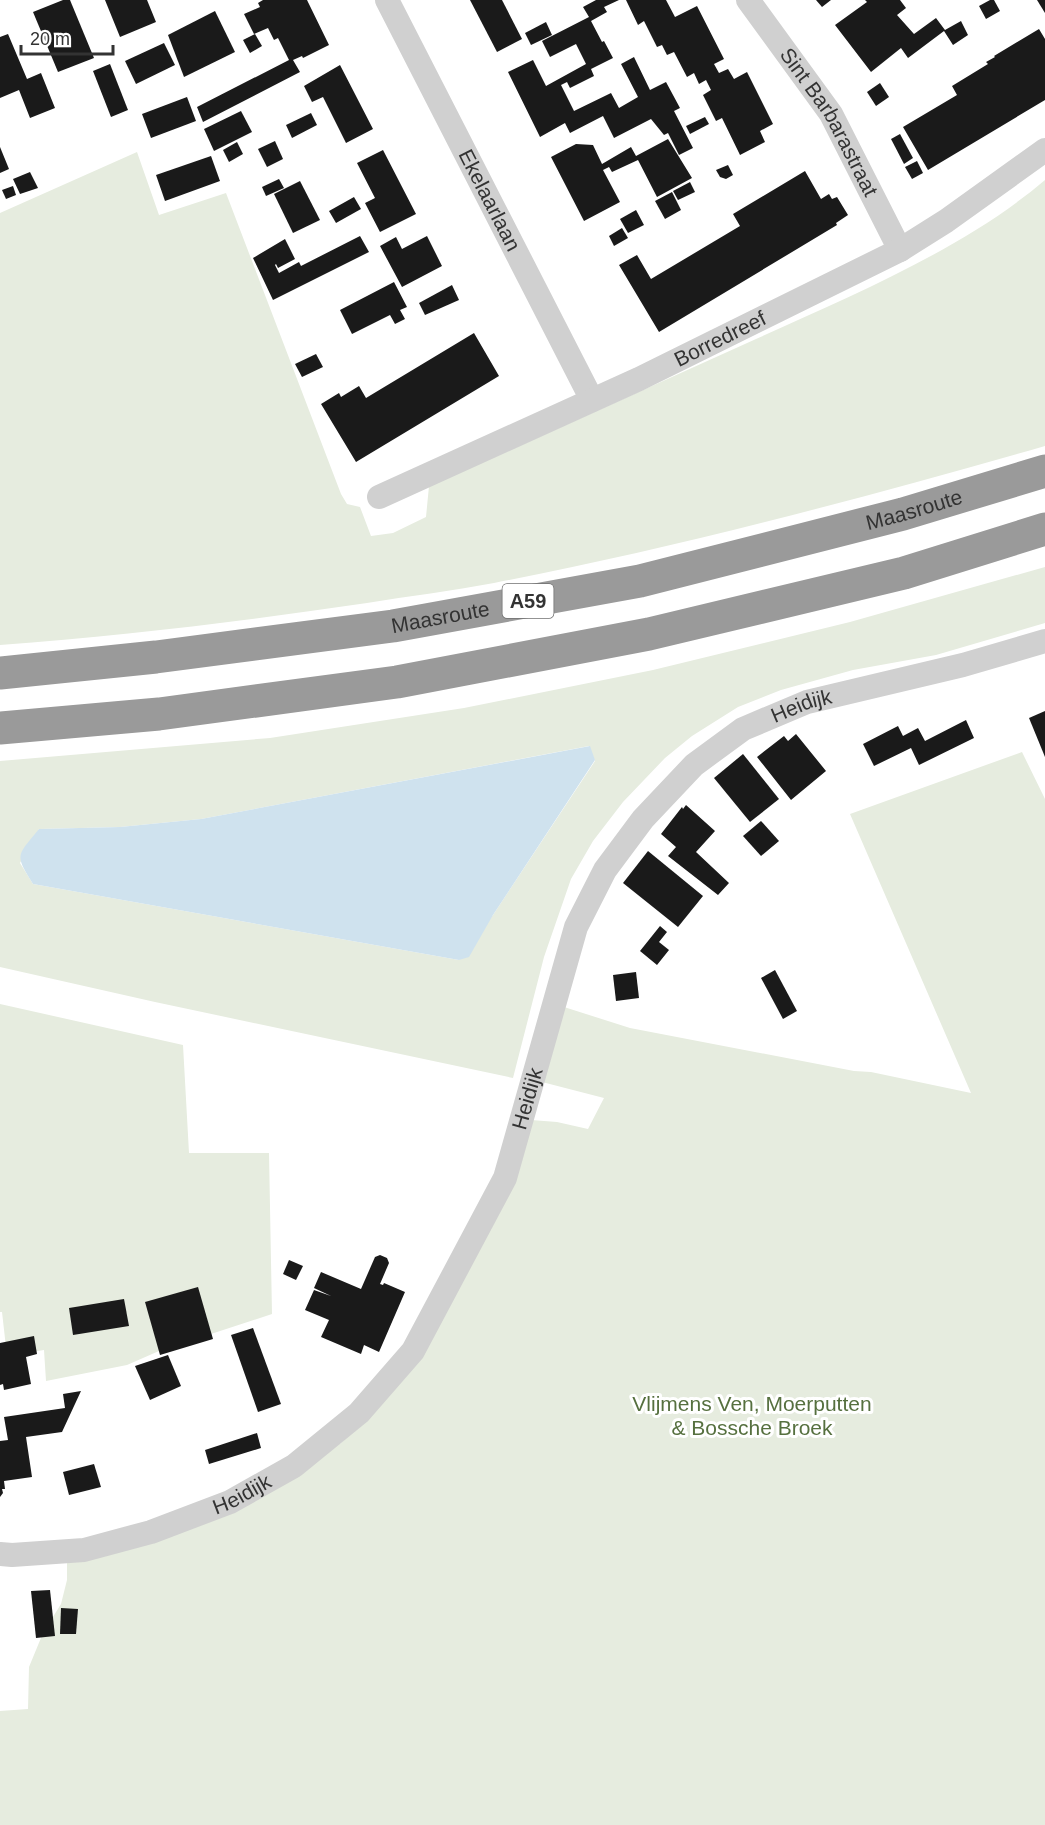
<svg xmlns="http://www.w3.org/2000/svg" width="1045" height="1825" font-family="Arial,sans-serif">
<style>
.green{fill:#e6ecdf;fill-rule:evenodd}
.water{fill:#cfe2ee}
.building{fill:#1a1a1a}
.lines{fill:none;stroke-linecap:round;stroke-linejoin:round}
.street{stroke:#d0d0d0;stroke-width:24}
.highway{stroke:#9a9a9a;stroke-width:33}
.labels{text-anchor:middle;stroke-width:6;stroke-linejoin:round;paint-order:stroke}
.shield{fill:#fff;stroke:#707070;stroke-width:1.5}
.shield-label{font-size:20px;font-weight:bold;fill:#333}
.street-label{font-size:21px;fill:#333;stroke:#fff}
.park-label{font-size:21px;fill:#56703f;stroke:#fff}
</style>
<rect width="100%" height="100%" fill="#fff"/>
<g class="green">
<path d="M137 152 159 215 226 193 341 494 347 504 360 507 371 536 393 533 426 517 429 486C538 438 647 388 756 339 853 295 964 249 1045 180V446C863 498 680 547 494 583 452 591 409 596 367 603 245 621 123 636 0 645V213Z"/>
<path d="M1045 567V623L936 655 853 670 781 690 738 707 692 736 665 758 623 802 593 841 571 879 544 957 513 1078 155 1002 0 967V761L270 738 464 708 653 670 850 622ZM589 746 595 761 493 915 459 960 33 884 20 863 39 829 120 827 201 819Z"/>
<path d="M1022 752 1045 799V1825H0V1711L28 1709 29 1667 43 1633 61 1604 67 1580V1555L238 1503 341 1443 377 1407 531 1120 557 1122 588 1129 604 1098 542 1082 564 1007 630 1028 854 1071 871 1072 971 1093 850 814Z"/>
<path d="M0 1004 183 1045 189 1153H269L272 1314 159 1351 127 1365 46 1381 44 1350 7 1356 2 1312H0Z"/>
</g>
<path class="water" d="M590 746 595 760 493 915 469 957 459 960 33 884C14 854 17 856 39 829L120 827 201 819Z"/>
<g class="building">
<path d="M63 0H70L94 58 58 72 33 12Z"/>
<path d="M105 0H147L156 22 120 37Z"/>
<path d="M263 0H307L329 45 303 58 302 56 293 60 300 72 203 122 197 107 289 60 278 38 274 40 268 28 254 34 244 14 260 7 258 3Z"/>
<path d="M470 0H502L522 39 497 52Z"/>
<path d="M596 0H619L604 7 607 12 591 21 602 42 604 41 613 58 591 69 594 76 570 88 567 82 561 85 574 111 611 93 619 108 638 97 621 64 634 57 650 90 666 82 680 108 674 111 693 148 679 155 668 133 664 135 651 119 614 138 603 116 570 133 565 123 540 137 508 72 533 60 546 86 586 64 576 44 550 57 542 41 589 17 583 7Z"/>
<path d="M626 0H666L675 17 697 6 724 59 714 64 719 73 728 69 734 79 747 72 773 124 760 131 765 142 740 155 722 118 716 121 703 95 711 90 706 80 699 84 694 73 687 77 674 52 667 55 662 45 657 47 644 21 638 25Z"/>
<path d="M816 0H831L822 7Z"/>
<path d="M865 0H900L906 8 897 15 914 34 936 18 945 30 961 21 968 35 953 45 944 31 908 58 901 48 871 72 835 25 867 2Z"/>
<path d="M990 0H994L1000 11 986 19 979 6Z"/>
<path d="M1037 0H1045V13Z"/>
<path d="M215 11 235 52 184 77 168 35Z"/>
<path d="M546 22 552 35 531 45 525 33Z"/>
<path d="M1039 29 1045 39V100L928 170 903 127 957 95 952 86 988 64 986 62 995 57 994 56Z"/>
<path d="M8 34 27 79 41 73 55 108 30 118 19 90 0 98V37Z"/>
<path d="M255 34 262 46 250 53 243 40Z"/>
<path d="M164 43 175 65 136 84 125 61Z"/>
<path d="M110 64 128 110 111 117 93 71Z"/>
<path d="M340 65 373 129 346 143 323 97 312 102 304 86Z"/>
<path d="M880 83 889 97 876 106 867 92Z"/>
<path d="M187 97 196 121 151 138 142 114Z"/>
<path d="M241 111 252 132 214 151 204 129Z"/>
<path d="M311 113 317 125 292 138 286 125Z"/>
<path d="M705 117 709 124 690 134 686 126Z"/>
<path d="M900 134 913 158 904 164 891 139Z"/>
<path d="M668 139 692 178 657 197 638 160 612 172 609 167 603 170 620 202 584 221 551 157 576 144 593 145 602 164 631 147 636 156Z"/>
<path d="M275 141 283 159 267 167 258 149Z"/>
<path d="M237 142 243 154 229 162 223 150Z"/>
<path d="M0 147 9 169 0 173Z"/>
<path d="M383 150 416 214 380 232 365 203 375 198 357 163Z"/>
<path d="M211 156 220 181 165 201 156 175Z"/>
<path d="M917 161 923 173 912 179 905 167Z"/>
<path d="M728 165 733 175 726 179 720 177 716 170Z"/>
<path d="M805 171 821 199 829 194 832 199 837 197 848 215 836 223 837 225 659 332 619 265 637 255 651 279 740 226 733 214Z"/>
<path d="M30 172 38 188 20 194 13 179Z"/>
<path d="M279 179 284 188 266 196 262 187Z"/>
<path d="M300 181 320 220 293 233 274 194Z"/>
<path d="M690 182 695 192 678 200 673 191Z"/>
<path d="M13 186 16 195 6 199 2 190Z"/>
<path d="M672 192 681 210 665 219 655 201Z"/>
<path d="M354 197 361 209 336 223 329 211Z"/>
<path d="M636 210 644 225 628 233 620 219Z"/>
<path d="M622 228 628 238 614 246 609 236Z"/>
<path d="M360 236 369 252 273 300 253 258 285 239 295 259 278 268 276 264 275 265 279 273 299 262 301 266Z"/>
<path d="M427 236 442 266 402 287 380 246 396 237 402 249Z"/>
<path d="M394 282 407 307 400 310 405 319 395 324 390 315 352 334 340 310Z"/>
<path d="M452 285 459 300 425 315 419 303Z"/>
<path d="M474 333 499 376 356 462 321 404 339 393 341 397 359 386 366 398Z"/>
<path d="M316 354 323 367 302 377 295 364Z"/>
<path d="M1045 711V757L1029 718Z"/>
<path d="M966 720 974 738 919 765 911 748 874 766 863 744 898 726 903 736 918 728 925 741Z"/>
<path d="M796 734 826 771 791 800 757 757 784 736 788 741Z"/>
<path d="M743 754 779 799 750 822 714 778Z"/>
<path d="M686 805 715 831 696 852 729 883 718 895 668 856 676 847 661 834 682 807 683 809Z"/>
<path d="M761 821 779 841 761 856 743 836Z"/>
<path d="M648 851 703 896 678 927 623 883Z"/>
<path d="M660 926 667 932 659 942 669 950 657 965 640 951Z"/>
<path d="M775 970 797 1011 783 1019 761 978Z"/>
<path d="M636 972 639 998 616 1001 613 975Z"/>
<path d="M380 1255 387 1258 389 1263 380 1284 383 1285 384 1283 405 1292 379 1352 364 1345 361 1354 321 1337 329 1320 305 1310 314 1290 331 1296 314 1288 321 1272 361 1289 375 1257Z"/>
<path d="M289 1260 303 1266 296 1280 283 1274Z"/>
<path d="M198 1287 213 1339 160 1355 145 1302Z"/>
<path d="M124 1299 129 1326 73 1335 69 1308Z"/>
<path d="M253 1328 281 1404 258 1412 231 1335Z"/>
<path d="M34 1336 37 1354 26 1357 31 1384 4 1390 3 1384 0 1385V1343Z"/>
<path d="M168 1355 181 1386 150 1400 135 1366Z"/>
<path d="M81 1391 62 1432 26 1437 32 1477 4 1481 5 1489H2L3 1493 0 1497V1441L8 1440 4 1417 65 1408 63 1394Z"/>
<path d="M257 1433 261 1448 209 1464 205 1450Z"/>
<path d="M94 1464 101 1487 69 1495 63 1472Z"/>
<path d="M50 1590 55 1636 36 1638 31 1591Z"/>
<path d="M61 1608 78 1609 76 1634H60Z"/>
</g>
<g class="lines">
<g class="street">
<path id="s1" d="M387 0 592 400"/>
<path id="s2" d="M748 0 831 114 900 250"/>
<path id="s3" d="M379 497 639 379 900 250 946 221 1045 150"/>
<path id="s4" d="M0 1554 12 1555 84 1550 151 1532 230 1502 294 1466 359 1413 413 1351 505 1178 576 927 605 870 643 819 694 765 743 729 807 702 963 665 1045 641"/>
</g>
<g class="highway">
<path id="s5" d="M0 673 156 657 393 626 640 581 903 514 1045 471"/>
<path d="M0 728 159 714 397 682 649 634 904 573 1045 529"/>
</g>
</g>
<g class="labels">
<rect class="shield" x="502.5" y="584" width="51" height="34" rx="4.5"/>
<g class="shield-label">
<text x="528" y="608">A59</text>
</g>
<g class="street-label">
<text dy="7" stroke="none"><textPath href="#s2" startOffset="147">Sint Barbarastraat</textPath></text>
<text dy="7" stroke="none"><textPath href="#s1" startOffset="225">Ekelaarlaan</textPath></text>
<text dy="7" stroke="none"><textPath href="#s3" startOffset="376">Borredreef</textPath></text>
<text dy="7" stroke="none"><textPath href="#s5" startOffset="930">Maasroute</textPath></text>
<text dy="7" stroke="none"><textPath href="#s5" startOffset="444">Maasroute</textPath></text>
<text dy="7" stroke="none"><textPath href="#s4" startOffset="1260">Heidijk</textPath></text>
<text dy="7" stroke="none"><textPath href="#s4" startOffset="756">Heidijk</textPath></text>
<text dy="7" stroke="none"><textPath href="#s4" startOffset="252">Heidijk</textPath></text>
</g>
<g class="park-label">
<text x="752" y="1411">Vlijmens Ven, Moerputten<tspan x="752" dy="24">&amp; Bossche Broek</tspan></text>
</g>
</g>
<path d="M21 45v9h92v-9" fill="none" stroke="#333333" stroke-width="3"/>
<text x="30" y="45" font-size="18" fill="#333333" stroke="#ffffff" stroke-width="4.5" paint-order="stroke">20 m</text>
</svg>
